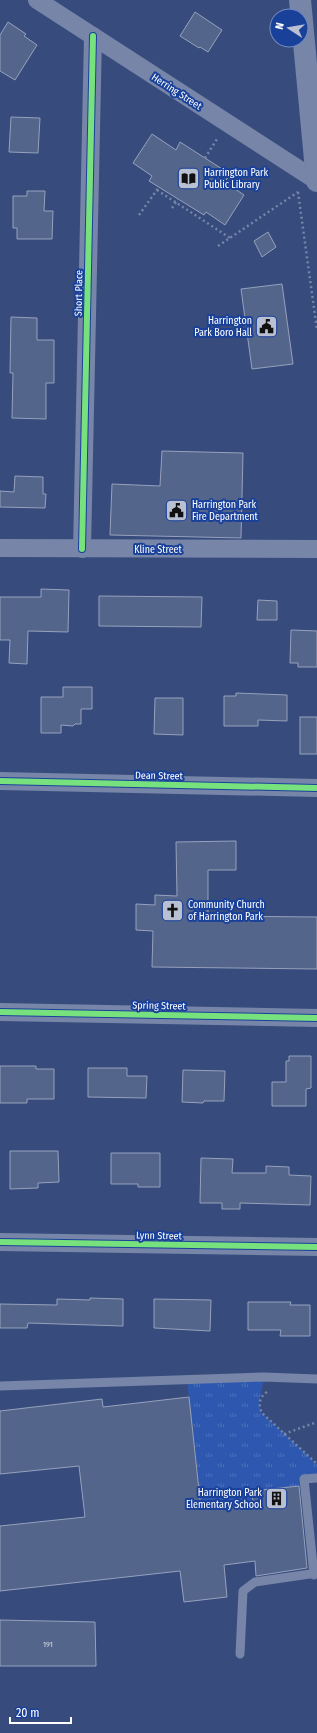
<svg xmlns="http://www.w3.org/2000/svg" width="317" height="1733" font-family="'Fira Sans Condensed',sans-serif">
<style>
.grass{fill:url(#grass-tufts)}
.building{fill:#54658c;stroke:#96a1bc}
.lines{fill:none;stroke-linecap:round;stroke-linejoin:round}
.path{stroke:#7685a8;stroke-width:2.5;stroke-dasharray:2 3;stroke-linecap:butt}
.service{stroke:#7685a8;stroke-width:9}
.minor{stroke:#7685a8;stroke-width:18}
.tertiary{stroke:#7685a8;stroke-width:22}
.cycleway-casing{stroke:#1a419a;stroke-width:8}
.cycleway{stroke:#77e17e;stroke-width:6}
.labels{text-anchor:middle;stroke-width:4;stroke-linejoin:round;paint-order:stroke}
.number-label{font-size:8px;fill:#d4d8e2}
.street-label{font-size:10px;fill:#fff;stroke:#1a419a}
.poi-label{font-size:10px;fill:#fff;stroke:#1a419a;text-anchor:start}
</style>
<defs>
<pattern id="grass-tufts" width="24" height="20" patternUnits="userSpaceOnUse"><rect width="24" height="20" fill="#2e58af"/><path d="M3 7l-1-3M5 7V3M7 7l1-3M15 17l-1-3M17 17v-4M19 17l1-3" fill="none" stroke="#4d71bb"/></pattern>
</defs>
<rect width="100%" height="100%" fill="#374c7d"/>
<path class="grass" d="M264 1377 259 1403 262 1413 317 1464V1478L301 1486 252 1491 253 1503 172 1512 145 1491 199 1484 187 1380Z"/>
<g class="building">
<path d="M195 12 222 30 208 52 200 47 199 48 180 36Z"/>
<path d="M8 22 26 34 24 36 37 45 15 80 0 71V35Z"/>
<path d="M11 117 40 118 38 153 9 152Z"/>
<path d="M152 134 176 150 180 142 230 174 225 182 244 195 225 225 206 212 204 215 149 181 152 176 133 163Z"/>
<path d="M27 191H45L44 211H53L52 239H17V228H13V196H27Z"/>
<path d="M268 232 276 247 262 257 254 241Z"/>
<path d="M282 284 293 364 252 369 241 289Z"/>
<path d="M11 317 37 318V340H54V383H46V419L12 418 13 373H10Z"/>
<path d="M162 451 243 453 241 538 110 535 112 484 160 486Z"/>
<path d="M15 476 43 477V494H46L45 508 0 507V491L14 492Z"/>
<path d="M41 589 69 590 68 632 28 631 27 664 9 663 10 640H0V597H41Z"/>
<path d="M99 596 202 597 201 627 99 626Z"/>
<path d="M258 600 277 601V620H257Z"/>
<path d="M291 630 317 631V667H298V663H290Z"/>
<path d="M63 687H92V709H81V724H75L73 726 61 725V733H41V697H63Z"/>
<path d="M236 693 287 695V721L258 720V726H224V696H236Z"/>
<path d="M155 698H183V735L154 734Z"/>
<rect x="300" y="717" width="17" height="37"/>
<path d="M236 841V870H208V916L317 917V969L152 967 153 931 136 930V904L155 905V895L177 896 176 842Z"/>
<path d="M289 1056H311V1088L306 1089V1106H272V1082H286V1061H289Z"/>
<path d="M0 1066H36V1069H54V1099H27V1103H0Z"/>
<path d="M88 1068H127V1076H147L146 1098 88 1097Z"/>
<path d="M183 1070 225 1071 224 1101H204L203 1103 182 1102Z"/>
<path d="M10 1151H58L59 1182 38 1183V1188L10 1189Z"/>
<path d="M111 1153H160V1187H138V1184H111Z"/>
<path d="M201 1158 233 1159 232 1173H266V1166L289 1167V1175L311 1176 310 1205 240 1203V1209H222V1203H200Z"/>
<path d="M90 1298 123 1299V1326L28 1323 27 1328H0V1304L57 1305V1299L90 1300Z"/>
<path d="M154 1299 211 1300 210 1331 154 1328Z"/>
<path d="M248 1302H291L290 1305H310V1336H280L281 1330H248Z"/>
<path d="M189 1397 201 1509 253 1503 252 1491 299 1486 307 1568 256 1576 255 1561 224 1565 227 1597 184 1602 180 1571 0 1591V1526L85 1517 79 1466 0 1474V1411L102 1399 103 1407Z"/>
<path d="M0 1620 95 1622 96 1666H0Z"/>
</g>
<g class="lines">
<g class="path">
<path d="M205 158 217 139"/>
<path d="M157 190 230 238"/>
<path d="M298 192 317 330"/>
<path d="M172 208 178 199"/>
<path d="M139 215 159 187"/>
<path d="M218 246 298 192"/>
<path d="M267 1392C259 1397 258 1405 262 1413L316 1463"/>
<path d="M284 1434 317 1422"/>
</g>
<g class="service">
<path d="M0 1386 264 1377 317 1379"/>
<path d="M314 1575 304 1479 317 1478"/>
<path d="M240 1654 243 1591 255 1582 317 1573"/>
</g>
<g class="minor">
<path d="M37 0 317 181"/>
<path d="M0 548 317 549"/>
<path d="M82 549 93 36"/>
<path d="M0 781 317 788"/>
<path d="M0 1012 317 1018"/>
<path d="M0 1242 317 1247"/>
</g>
<path class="tertiary" d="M300 0 317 181"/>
<defs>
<g id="cycleway">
<path d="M82 549 93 36"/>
<path d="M0 781 317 788"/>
<path d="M0 1012 317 1018"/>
<path d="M0 1242 317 1247"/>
</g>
</defs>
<use href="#cycleway" class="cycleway-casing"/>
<use href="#cycleway" class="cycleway"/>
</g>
<defs>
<symbol id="library-square" viewBox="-11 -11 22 22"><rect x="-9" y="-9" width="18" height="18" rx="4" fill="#b9c0d2" stroke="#1a419a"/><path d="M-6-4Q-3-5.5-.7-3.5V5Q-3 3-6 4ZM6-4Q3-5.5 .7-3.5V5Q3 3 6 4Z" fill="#111"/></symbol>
<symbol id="civic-square" viewBox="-11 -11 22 22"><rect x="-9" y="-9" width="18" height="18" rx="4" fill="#b9c0d2" stroke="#1a419a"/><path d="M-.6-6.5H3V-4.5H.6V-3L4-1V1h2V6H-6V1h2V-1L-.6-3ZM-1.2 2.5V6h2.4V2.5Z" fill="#111"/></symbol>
<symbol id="church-square" viewBox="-11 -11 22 22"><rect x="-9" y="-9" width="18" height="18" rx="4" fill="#b9c0d2" stroke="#1a419a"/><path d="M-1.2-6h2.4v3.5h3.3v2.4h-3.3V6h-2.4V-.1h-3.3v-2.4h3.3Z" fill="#111"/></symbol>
<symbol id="building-square" viewBox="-11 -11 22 22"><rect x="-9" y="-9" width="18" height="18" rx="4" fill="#b9c0d2" stroke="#1a419a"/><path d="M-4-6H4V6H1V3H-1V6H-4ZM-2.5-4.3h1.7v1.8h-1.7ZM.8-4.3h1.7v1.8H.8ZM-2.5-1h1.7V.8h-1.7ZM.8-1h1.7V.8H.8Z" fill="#111"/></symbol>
</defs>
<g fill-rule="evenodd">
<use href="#library-square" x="176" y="166" width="25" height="25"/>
<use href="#civic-square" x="254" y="314" width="25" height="25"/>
<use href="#civic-square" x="164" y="498" width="25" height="25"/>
<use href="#church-square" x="160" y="898" width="25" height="25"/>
<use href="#building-square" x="264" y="1486" width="25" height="25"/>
</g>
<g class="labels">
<g class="number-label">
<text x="48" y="1647">191</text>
</g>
<g class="street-label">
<text transform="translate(177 91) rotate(33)" y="4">Herring Street</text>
<text transform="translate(78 293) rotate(-89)" y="4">Short Place</text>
<text x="158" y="553">Kline Street</text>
<text transform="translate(159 775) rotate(1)" y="4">Dean Street</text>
<text transform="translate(159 1005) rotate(1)" y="4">Spring Street</text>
<text transform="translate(159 1235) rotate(1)" y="4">Lynn Street</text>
</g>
<g class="poi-label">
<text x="204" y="176">Harrington Park<tspan x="204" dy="12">Public Library</tspan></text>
<text x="252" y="324" text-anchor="end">Harrington<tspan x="252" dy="12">Park Boro Hall</tspan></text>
<text x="192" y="508">Harrington Park<tspan x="192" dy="12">Fire Department</tspan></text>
<text x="188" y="908">Community Church<tspan x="188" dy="12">of Harrington Park</tspan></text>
<text x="262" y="1496" text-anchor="end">Harrington Park<tspan x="262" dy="12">Elementary School</tspan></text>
</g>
</g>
<g transform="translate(289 28) rotate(282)"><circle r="19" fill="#1a419a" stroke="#768dc2"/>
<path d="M0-3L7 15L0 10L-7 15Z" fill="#b9c0d2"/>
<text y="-6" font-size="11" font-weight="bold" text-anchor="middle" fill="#ffffff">N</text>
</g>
<path d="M10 1717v6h61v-6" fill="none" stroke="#ffffff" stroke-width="2"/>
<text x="16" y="1717" font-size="12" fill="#ffffff" stroke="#1a419a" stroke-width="3" paint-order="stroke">20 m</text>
</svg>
